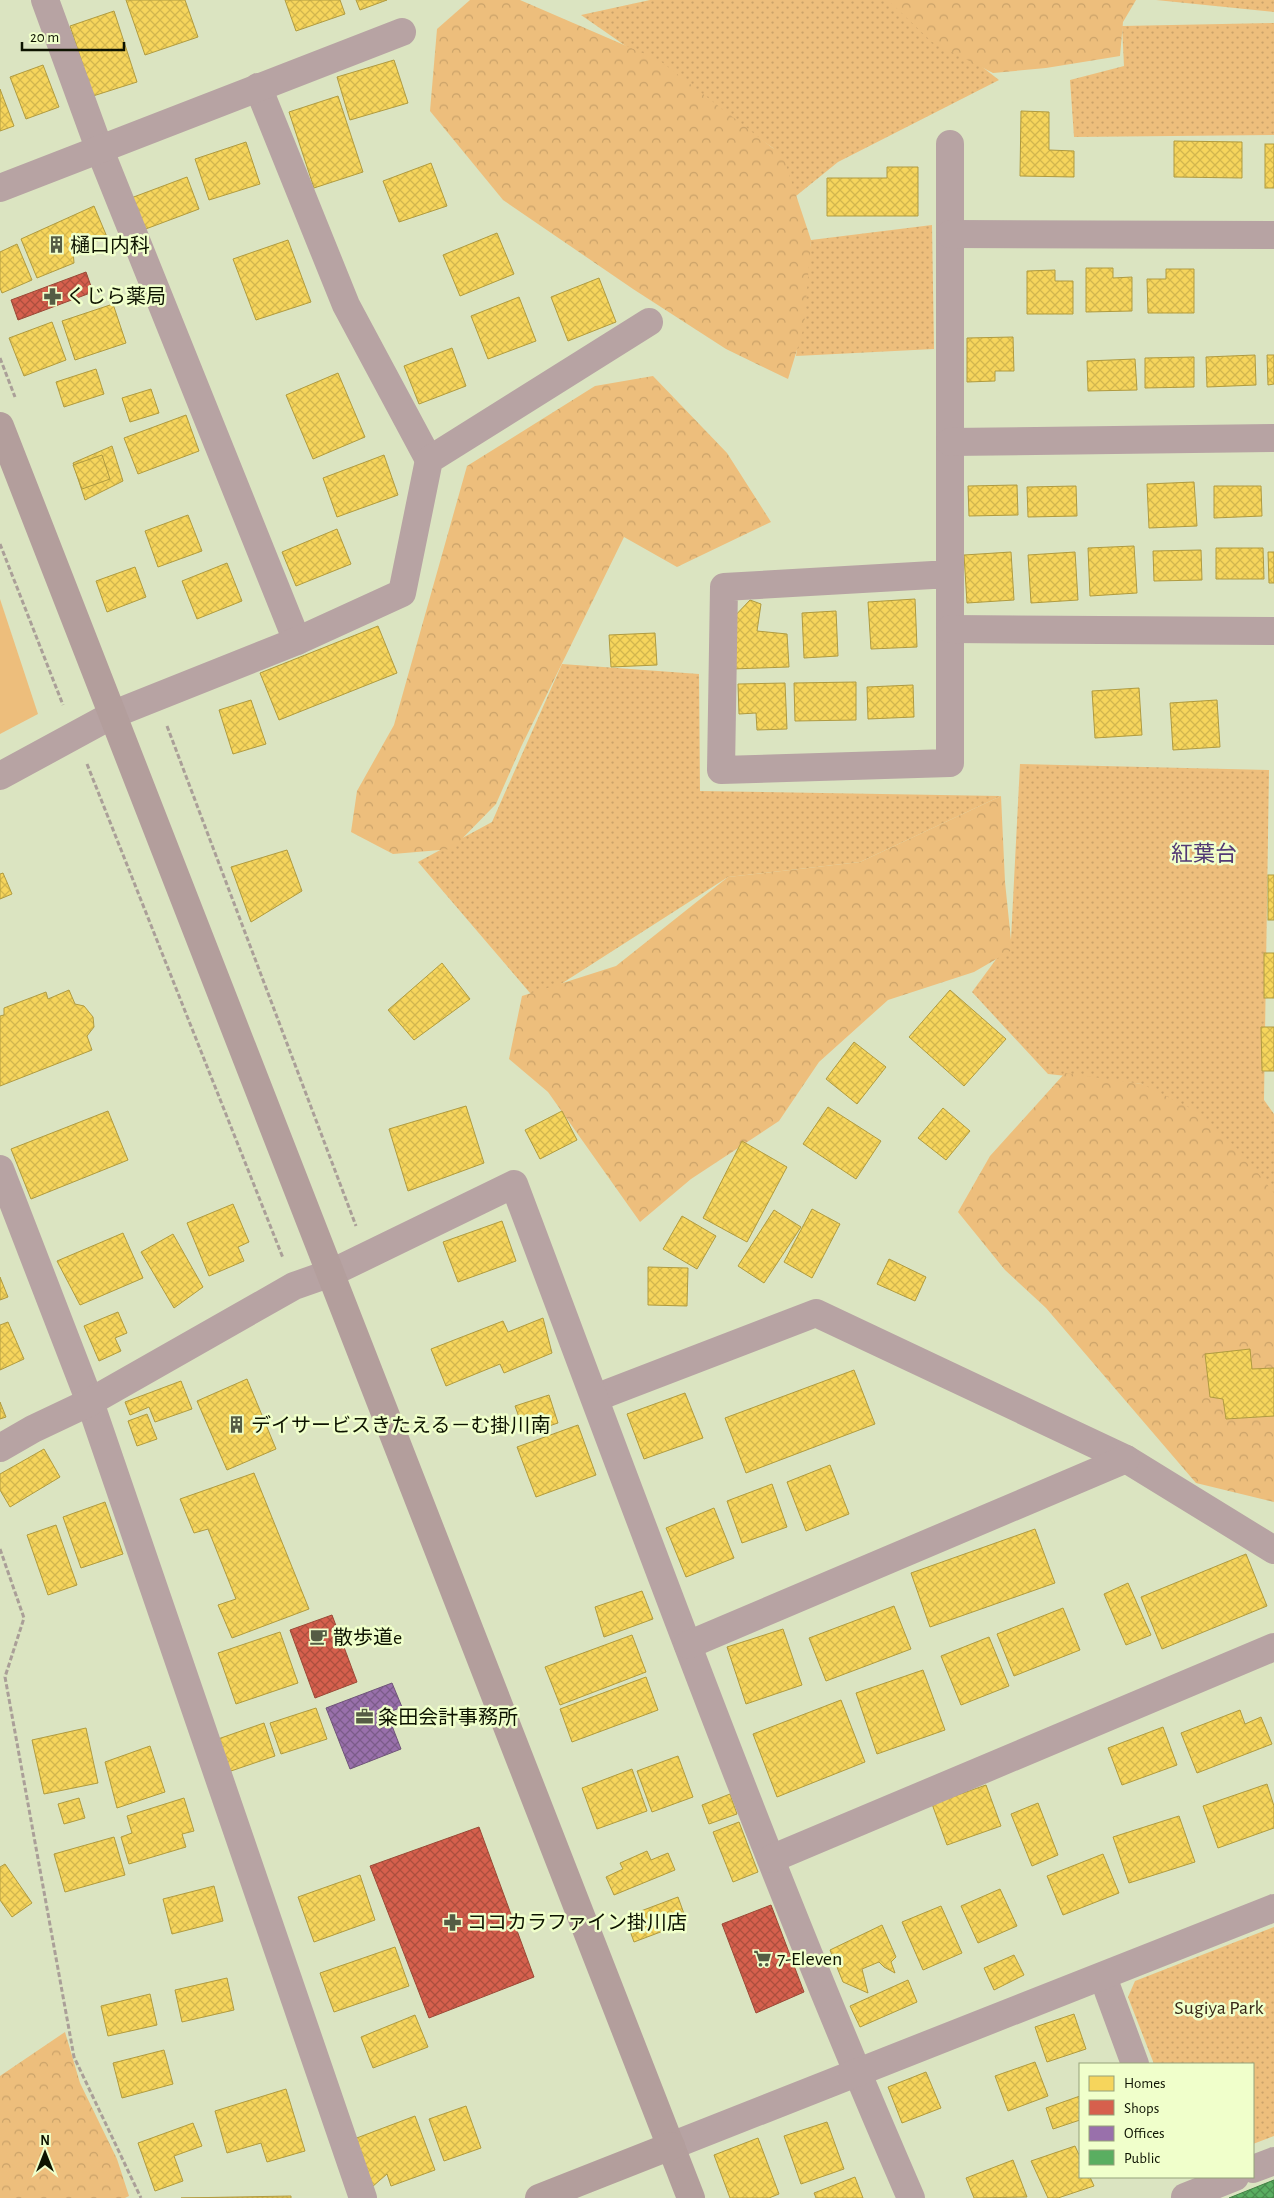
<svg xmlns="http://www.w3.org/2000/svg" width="1274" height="2198" font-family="'Alegreya Sans','Noto Sans JP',sans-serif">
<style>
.grass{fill:url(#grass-dots)}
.forest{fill:url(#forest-crowns)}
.pitch{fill:#edbe7c}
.homes{fill:url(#homes-cross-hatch);stroke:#b09b40}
.shops{fill:url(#shops-cross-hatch);stroke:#9a4936}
.offices{fill:url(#offices-cross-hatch);stroke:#6f5478}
.public{fill:url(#public-cross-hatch);stroke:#438044}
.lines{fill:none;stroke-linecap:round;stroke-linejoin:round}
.path{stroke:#aa9f98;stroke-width:3;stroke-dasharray:5 2.5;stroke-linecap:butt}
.street{stroke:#b7a3a3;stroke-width:28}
.secondary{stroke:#b39e9c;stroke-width:28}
.labels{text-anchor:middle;stroke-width:5;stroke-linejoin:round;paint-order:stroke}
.poi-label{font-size:20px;fill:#0d1300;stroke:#f0ffcb;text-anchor:start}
.park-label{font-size:20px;fill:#392717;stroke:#f0ffcb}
.quarter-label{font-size:22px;fill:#523975;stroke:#f0ffcb}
</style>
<defs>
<pattern id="grass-dots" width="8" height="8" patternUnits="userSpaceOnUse" patternTransform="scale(1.25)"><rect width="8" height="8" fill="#edbe7c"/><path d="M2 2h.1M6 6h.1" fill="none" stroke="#caa269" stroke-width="1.8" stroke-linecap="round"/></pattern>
<pattern id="forest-crowns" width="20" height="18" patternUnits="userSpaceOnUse" patternTransform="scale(1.25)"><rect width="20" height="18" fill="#edbe7c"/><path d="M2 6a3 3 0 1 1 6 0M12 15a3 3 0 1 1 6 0" fill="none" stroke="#caa269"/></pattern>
<pattern id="homes-cross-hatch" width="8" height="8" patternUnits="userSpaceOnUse" patternTransform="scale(1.25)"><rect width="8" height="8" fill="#f6d55c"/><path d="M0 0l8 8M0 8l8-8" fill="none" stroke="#d2b64e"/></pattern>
<pattern id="shops-cross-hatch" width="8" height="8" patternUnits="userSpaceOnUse" patternTransform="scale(1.25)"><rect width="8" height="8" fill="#d6604d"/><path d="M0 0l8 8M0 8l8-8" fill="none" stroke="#ac4e3e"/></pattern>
<pattern id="offices-cross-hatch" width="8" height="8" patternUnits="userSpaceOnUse" patternTransform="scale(1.25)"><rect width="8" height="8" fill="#9970ab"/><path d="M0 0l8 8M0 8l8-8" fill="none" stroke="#7b5b89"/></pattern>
<pattern id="public-cross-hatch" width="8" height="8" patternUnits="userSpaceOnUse" patternTransform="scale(1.25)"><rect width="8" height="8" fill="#5aae61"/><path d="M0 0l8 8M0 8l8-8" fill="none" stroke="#498c4e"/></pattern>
</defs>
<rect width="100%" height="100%" fill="#dbe4c1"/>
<g class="grass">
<path d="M650 0H896L999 80 838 162 796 196 773 148 581 15Z"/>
<path d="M1156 0H1274V12Z"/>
<path d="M1274 23V135L1074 137 1070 80 1124 66 1122 26Z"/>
<path d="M932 225 934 349 796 356 811 240Z"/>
<path d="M562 664 699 674 700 791 1001 796 860 862 728 877 536 1000 418 862 492 822Z"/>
<path d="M1020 764 1269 770 1264 1100 1274 1114V1205L1142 1084 1048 1074 972 992 1011 939Z"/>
<path d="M1274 1927V2136L1253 2144V2064H1154L1128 1997 1135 1981Z"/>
</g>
<g class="forest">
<path d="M470 0H520L659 60 783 156 811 240 804 327 788 379 726 349 633 289 503 200 430 111 437 29Z"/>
<path d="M888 0H1136L1123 22 1120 56 1046 68 993 73 932 42Z"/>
<path d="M653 376 727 453 771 522 677 567 624 537 521 747 496 804 452 849 393 854 351 832 357 791 394 725 467 466 595 386Z"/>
<path d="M1001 796 1005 882 1012 950 974 972 888 1000 819 1062 779 1121 691 1179 640 1222 548 1092 509 1059 522 996 616 966 728 877 860 862Z"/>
<path d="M1065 1073 1142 1084 1196 1111 1242 1153 1274 1193V1502L1196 1483 1046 1308 1005 1270 958 1212 990 1156Z"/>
<path d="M65 2032 80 2083 117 2159 129 2196 125 2198H0V2076Z"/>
</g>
<path class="pitch" d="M0 599 38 714 0 734Z"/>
<g class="homes">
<path d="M126 0H185L198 37 145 55Z"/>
<path d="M285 0H340L345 14 296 31Z"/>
<path d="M356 0H387L360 10Z"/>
<path d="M114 11 137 82 93 96 70 26Z"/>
<path d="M394 60 408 103 350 120 337 77Z"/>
<path d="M43 65 59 107 26 119 10 77Z"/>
<path d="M0 89 14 126 0 131Z"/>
<path d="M338 96 363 172 314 188 289 112Z"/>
<path d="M1021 111 1049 112V150L1074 151V177L1020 176Z"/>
<path d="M1174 141 1242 142V178L1174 177Z"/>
<path d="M246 142 260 184 209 200 195 159Z"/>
<rect x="1265" y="144" width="9" height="44"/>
<path d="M431 163 447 206 399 222 383 181Z"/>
<path d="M887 167H918V216H827V178H887Z"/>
<path d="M187 177 199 209 143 230 131 198Z"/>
<path d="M94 206 107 237 73 251 74 263 37 278 21 239Z"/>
<path d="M497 233 514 274 460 296 443 255Z"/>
<path d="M288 240 311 302 256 320 233 259Z"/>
<path d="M17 244 32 280 2 293 0 288V252Z"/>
<path d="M1086 268H1113V278L1132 277V311L1086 312Z"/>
<path d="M1166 269H1194V313H1148L1147 279H1166Z"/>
<path d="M1055 270V281H1073V314H1027V271Z"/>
<path d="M599 278 616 322 568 341 551 297Z"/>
<path d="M519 297 536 341 488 359 471 316Z"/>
<path d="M113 304 126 343 75 360 62 321Z"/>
<path d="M52 322 66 360 24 376 9 338Z"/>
<path d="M1013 337 1014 371H995V381L967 382V338Z"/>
<path d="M452 348 466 386 419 404 404 366Z"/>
<path d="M1255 355 1256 385 1207 387 1206 357Z"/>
<path d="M1267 355H1274V384L1268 385Z"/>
<path d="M1194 357V387L1145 388V358Z"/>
<path d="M1135 359 1137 390 1088 391 1087 361Z"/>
<path d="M96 369 104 394 64 407 56 382Z"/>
<path d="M338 373 365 437 313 459 286 395Z"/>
<path d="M151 389 159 413 130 422 122 398Z"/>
<path d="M186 415 199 451 138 474 124 438Z"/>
<path d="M112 446 123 481 85 500 73 463Z"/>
<path d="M102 455 110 479 82 489 73 465Z"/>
<path d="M384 455 398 495 337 517 323 478Z"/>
<path d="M1194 482 1197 526 1149 528 1147 484Z"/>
<path d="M1017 485 1018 515 969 516 968 486Z"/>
<path d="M1076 486 1077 516 1028 517 1027 487Z"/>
<path d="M1214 486H1261L1262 516 1214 518Z"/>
<path d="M188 515 202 551 158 567 145 531Z"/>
<path d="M337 529 351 564 296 586 282 552Z"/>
<path d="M1134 546 1137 593 1090 596 1088 548Z"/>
<path d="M1216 548H1263L1264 579H1216Z"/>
<path d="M1201 550 1202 580 1154 581 1153 551Z"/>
<path d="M1011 552 1014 600 967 603 964 555Z"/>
<path d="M1075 552 1078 600 1031 603 1028 555Z"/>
<path d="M1268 552H1274V583H1269Z"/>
<path d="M227 563 242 601 197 619 182 581Z"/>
<path d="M135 567 146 597 107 612 96 581Z"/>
<path d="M915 599 917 647 871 649 868 602Z"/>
<path d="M750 600 761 604 757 631 787 634 789 667 732 669 730 621Z"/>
<path d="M836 611 838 656 804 658 802 613Z"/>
<path d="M378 626 397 673 279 720 260 673Z"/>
<path d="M655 633 657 665 611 667 609 635Z"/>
<path d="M856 682V720L795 721 794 683Z"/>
<path d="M785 683 787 729 757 730 756 713 739 714 738 684Z"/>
<path d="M913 685 914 717 868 719 867 687Z"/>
<path d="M1139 688 1142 735 1095 738 1092 691Z"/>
<path d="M251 700 266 744 233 754 219 710Z"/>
<path d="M1217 700 1220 747 1173 750 1170 703Z"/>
<path d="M287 850 302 891 251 922 231 867Z"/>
<path d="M3 873 12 894 0 899V874Z"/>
<rect x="1268" y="875" width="6" height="45"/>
<rect x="1264" y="953" width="10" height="45"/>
<path d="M442 963 470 999 414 1040 388 1010Z"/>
<path d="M69 990 75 1004 84 1006 93 1017 94 1027 87 1036 92 1050 0 1086V1016L4 1015V1008L46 992 48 999Z"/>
<path d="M950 990 1006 1039 964 1086 909 1037Z"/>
<path d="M1261 1027H1274V1071H1262Z"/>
<path d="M854 1042 886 1067 857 1104 826 1079Z"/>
<path d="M466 1106 484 1163 408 1191 389 1129Z"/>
<path d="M828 1107 881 1141 856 1179 803 1144Z"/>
<path d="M943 1108 970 1131 946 1160 918 1138Z"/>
<path d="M108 1111 128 1160 31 1199 11 1149Z"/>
<path d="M562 1111 577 1140 540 1159 525 1130Z"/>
<path d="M742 1141 787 1167 747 1242 703 1218Z"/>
<path d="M233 1204 249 1242 238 1247 244 1261 209 1276 187 1223Z"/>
<path d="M812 1209 840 1224 812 1278 784 1262Z"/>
<path d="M774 1210 801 1227 764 1283 738 1266Z"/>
<path d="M682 1216 716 1236 697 1269 663 1249Z"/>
<path d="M502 1221 516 1261 458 1282 443 1242Z"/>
<path d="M123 1233 143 1278 80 1305 57 1261Z"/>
<path d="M173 1234 203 1287 174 1308 141 1252Z"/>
<path d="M889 1259 926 1277 915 1301 877 1284Z"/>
<path d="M648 1267 688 1268 687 1306 648 1305Z"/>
<path d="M0 1277 8 1297 0 1300Z"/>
<path d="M118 1312 127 1333 115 1338 121 1351 99 1361 84 1326Z"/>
<path d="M543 1318 552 1353 504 1373 500 1364 446 1386 431 1349 503 1321 508 1332Z"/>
<path d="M8 1322 24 1359 0 1370V1325Z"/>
<path d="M1250 1349 1252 1369 1274 1368V1416L1226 1419 1223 1399 1210 1397 1205 1354Z"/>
<path d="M854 1370 875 1424 746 1473 725 1418Z"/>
<path d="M247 1379 276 1449 227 1470 197 1401Z"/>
<path d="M181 1381 192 1409 155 1422 149 1407 130 1415 125 1402Z"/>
<path d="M685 1393 703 1438 644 1459 627 1414Z"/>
<path d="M549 1395 558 1423 525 1434 515 1406Z"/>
<path d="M0 1402 6 1417 0 1419Z"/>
<path d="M147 1414 157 1439 137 1446 128 1421Z"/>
<path d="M578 1425 596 1475 536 1497 517 1447Z"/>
<path d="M44 1449 60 1477 10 1507 0 1490V1474Z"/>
<path d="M830 1465 849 1514 806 1531 787 1482Z"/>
<path d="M254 1473 309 1609 232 1638 218 1605 236 1599 208 1529 194 1533 180 1499Z"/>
<path d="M772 1484 787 1527 742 1543 727 1501Z"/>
<path d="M105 1502 123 1554 81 1568 63 1517Z"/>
<path d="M714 1508 734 1558 686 1577 666 1528Z"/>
<path d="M56 1525 77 1585 48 1595 27 1535Z"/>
<path d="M1035 1529 1055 1583 930 1627 911 1573Z"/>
<path d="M1246 1554 1267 1606 1162 1649 1141 1597Z"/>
<path d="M1128 1583 1151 1635 1126 1645 1104 1594Z"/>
<path d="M642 1591 653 1619 604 1637 595 1607Z"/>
<path d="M894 1606 911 1649 826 1681 809 1638Z"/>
<path d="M1063 1608 1080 1650 1014 1676 997 1634Z"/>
<path d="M783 1629 802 1685 746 1704 727 1647Z"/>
<path d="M280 1632 298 1683 236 1704 218 1653Z"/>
<path d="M632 1635 646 1672 560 1705 545 1667Z"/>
<path d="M989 1637 1009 1686 961 1705 941 1656Z"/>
<path d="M923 1670 945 1730 877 1754 856 1693Z"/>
<path d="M646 1677 658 1710 572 1742 560 1709Z"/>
<path d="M841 1700 865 1762 777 1797 753 1734Z"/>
<path d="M316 1708 327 1739 281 1754 270 1723Z"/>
<path d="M1240 1710 1245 1724 1261 1717 1272 1744 1197 1773 1181 1733Z"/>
<path d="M264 1723 275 1756 228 1772 218 1739Z"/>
<path d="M1163 1727 1177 1765 1122 1785 1108 1748Z"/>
<path d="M86 1728 98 1783 44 1794 32 1740Z"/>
<path d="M150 1746 165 1792 117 1808 105 1762Z"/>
<path d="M678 1756 693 1797 652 1812 637 1771Z"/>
<path d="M632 1769 647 1811 597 1829 582 1788Z"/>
<path d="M1267 1784 1274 1806V1828L1218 1848 1203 1806Z"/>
<path d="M986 1785 1001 1826 947 1845 932 1804Z"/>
<path d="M730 1794 737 1814 709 1824 702 1805Z"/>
<path d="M79 1798 85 1818 64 1824 58 1804Z"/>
<path d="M184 1798 194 1831 182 1834 186 1847 129 1864 121 1837 132 1833 127 1816Z"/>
<path d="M1038 1803 1058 1855 1032 1866 1011 1814Z"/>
<path d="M1179 1816 1195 1862 1129 1883 1113 1837Z"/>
<path d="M739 1822 758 1872 733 1882 713 1832Z"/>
<path d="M114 1837 125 1875 65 1892 54 1854Z"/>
<path d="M647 1851 651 1860 668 1853 675 1870 614 1895 606 1877 623 1869 620 1863Z"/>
<path d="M1103 1854 1119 1893 1063 1915 1047 1876Z"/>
<path d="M5 1864 32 1903 12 1917 0 1900V1867Z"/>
<path d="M360 1875 375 1920 314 1942 298 1897Z"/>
<path d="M214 1886 223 1921 172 1934 163 1899Z"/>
<path d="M1000 1889 1017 1926 978 1943 961 1906Z"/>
<path d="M678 1897 687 1922 634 1942 625 1917Z"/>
<path d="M941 1906 962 1953 923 1970 902 1922Z"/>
<path d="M882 1925 896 1957 891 1962 895 1973 884 1967 879 1962 862 1969 868 1993 843 1982 830 1950Z"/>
<path d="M395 1947 409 1986 334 2012 320 1973Z"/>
<path d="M1014 1955 1024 1975 994 1990 984 1968Z"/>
<path d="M227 1978 234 2010 182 2022 175 1990Z"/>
<path d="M908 1980 917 2002 860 2027 850 2006Z"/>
<path d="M150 1994 157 2025 108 2036 101 2006Z"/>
<path d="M1074 2014 1086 2049 1047 2062 1035 2027Z"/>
<path d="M415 2015 428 2047 373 2068 361 2037Z"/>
<path d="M164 2050 173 2084 122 2098 113 2063Z"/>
<path d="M1035 2062 1048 2096 1008 2111 995 2076Z"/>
<path d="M926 2072 941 2108 902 2123 888 2087Z"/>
<path d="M286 2089 305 2151 267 2162 261 2143 227 2153 215 2111Z"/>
<path d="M1080 2096V2120L1053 2129 1046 2108Z"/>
<path d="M466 2106 481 2148 444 2161 429 2119Z"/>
<path d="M415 2116 435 2170 391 2186 387 2174 372 2187 354 2139Z"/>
<path d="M827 2122 844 2169 801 2184 784 2136Z"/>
<path d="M193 2123 202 2146 174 2156 183 2181 155 2191 138 2143Z"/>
<path d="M758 2138 779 2194 769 2198H730L714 2155Z"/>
<path d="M1075 2146 1080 2157V2177H1090L1094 2186 1058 2198H1048L1031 2161Z"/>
<path d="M1013 2160 1027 2197 974 2198 966 2178Z"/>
<path d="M855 2177 863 2198H816L814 2193Z"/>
<path d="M291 2196V2198H181Z"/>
</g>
<g class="shops">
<path d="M86 272 93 292 18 320 11 300Z"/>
<path d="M332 1615 357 1682 315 1698 290 1630Z"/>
<path d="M479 1827 534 1977 429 2018 370 1866Z"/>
<path d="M771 1905 804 1992 756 2013 722 1924Z"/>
</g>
<path class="offices" d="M392 1683 402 1707 387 1713 401 1749 350 1769 326 1708Z"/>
<path class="public" d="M1274 2180V2198H1229Z"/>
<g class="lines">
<g class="path">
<path d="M0 358 15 397"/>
<path d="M0 544 63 705"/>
<path d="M167 726 356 1226"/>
<path d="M87 764 283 1258"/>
<path d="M0 1549 24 1618 5 1677 74 2057 141 2198"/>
</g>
<g class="street">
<path d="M45 0 99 148 297 641"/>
<path d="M258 87 346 305 429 460"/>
<path d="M950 144C950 351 950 557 950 763L721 770 724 587 950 574"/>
<path d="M0 188 402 32"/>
<path d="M950 234 1274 235"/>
<path d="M950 442 1274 438"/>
<path d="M950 629 1274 631"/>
<path d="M0 776 114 714 297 641 402 593 429 460 649 322"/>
<path d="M0 1169 90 1402 363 2198"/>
<path d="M595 1398 816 1313 1126 1459 1274 1550"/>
<path d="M0 1448 33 1429 90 1402 294 1286 331 1273 514 1184C642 1524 766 1865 911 2198"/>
<path d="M688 1645 1126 1459"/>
<path d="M771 1859 1274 1647"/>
<path d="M1103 1977 1135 2064"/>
<path d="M671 2146 1274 1908"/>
<path d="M1253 2169 1274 2161"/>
<path d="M1185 2197 1235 2177"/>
</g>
<g class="secondary">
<path d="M0 426 691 2198"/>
<path d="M539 2198 671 2146"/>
</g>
</g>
<defs>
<symbol id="building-bare" viewBox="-9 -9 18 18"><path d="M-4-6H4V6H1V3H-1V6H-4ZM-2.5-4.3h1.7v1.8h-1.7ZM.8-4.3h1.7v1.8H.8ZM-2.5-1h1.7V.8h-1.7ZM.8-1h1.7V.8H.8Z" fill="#555c44" stroke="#f0ffcb" stroke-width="2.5" paint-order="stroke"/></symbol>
<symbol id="pharmacy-bare" viewBox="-9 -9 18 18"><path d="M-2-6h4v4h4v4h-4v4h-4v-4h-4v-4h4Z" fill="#555c44" stroke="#f0ffcb" stroke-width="2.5" paint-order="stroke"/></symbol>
<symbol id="cafe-bare" viewBox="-9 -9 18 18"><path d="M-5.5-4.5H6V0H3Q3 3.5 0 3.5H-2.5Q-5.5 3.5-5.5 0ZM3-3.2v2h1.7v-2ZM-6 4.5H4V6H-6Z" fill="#555c44" stroke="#f0ffcb" stroke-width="2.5" paint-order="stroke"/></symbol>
<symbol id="office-bare" viewBox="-9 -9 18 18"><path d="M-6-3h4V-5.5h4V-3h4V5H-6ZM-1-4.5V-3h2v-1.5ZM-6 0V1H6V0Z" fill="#555c44" stroke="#f0ffcb" stroke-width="2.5" paint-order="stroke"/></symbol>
<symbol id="supermarket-bare" viewBox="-9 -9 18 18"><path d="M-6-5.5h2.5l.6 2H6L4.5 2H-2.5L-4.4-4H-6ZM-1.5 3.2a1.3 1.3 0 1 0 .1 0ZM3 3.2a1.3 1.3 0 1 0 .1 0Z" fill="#555c44" stroke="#f0ffcb" stroke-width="2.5" paint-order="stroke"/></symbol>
</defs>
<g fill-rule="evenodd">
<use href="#building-bare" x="44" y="232" width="25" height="25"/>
<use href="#pharmacy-bare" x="40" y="284" width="25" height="25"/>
<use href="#building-bare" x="224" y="1412" width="25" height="25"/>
<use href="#cafe-bare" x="306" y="1624" width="25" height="25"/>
<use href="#office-bare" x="352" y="1704" width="25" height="25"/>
<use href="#pharmacy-bare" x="440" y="1910" width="25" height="25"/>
<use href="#supermarket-bare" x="750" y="1946" width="25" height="25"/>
</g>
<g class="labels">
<g class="poi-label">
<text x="70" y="252">樋口内科</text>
<text x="66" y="303">くじら薬局</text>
<text x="251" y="1432">デイサービスきたえる－む掛川南</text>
<text x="333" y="1644">散歩道e</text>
<text x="378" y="1724">粂田会計事務所</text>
<text x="467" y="1929">ココカラファイン掛川店</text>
<text x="777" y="1965">7-Eleven</text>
</g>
<g class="park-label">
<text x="1219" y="2014">Sugiya Park</text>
</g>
<g class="quarter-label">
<text x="1204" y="861">紅葉台</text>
</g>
</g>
<rect x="1079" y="2063" width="175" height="115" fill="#f0ffcb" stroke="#95a17a"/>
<rect x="1089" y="2076" width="25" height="15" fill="#f6d55c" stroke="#95a17a"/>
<text x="1124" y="2088" font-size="15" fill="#0d1300">Homes</text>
<rect x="1089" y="2100" width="25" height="15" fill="#d6604d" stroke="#95a17a"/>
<text x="1124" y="2113" font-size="15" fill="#0d1300">Shops</text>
<rect x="1089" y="2126" width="25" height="15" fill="#9970ab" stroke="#95a17a"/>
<text x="1124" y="2138" font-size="15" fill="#0d1300">Offices</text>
<rect x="1089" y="2150" width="25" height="15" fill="#5aae61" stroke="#95a17a"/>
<text x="1124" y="2163" font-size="15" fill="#0d1300">Public</text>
<g transform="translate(45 2153)" stroke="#f0ffcb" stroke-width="4" paint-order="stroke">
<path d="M0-4L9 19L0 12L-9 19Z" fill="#0d1300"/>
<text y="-8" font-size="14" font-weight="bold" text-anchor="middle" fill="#0d1300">N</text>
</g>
<path d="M22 42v8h102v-8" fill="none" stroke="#0d1300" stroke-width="2.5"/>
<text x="30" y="42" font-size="15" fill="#0d1300" stroke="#f0ffcb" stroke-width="4" paint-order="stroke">20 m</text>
</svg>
